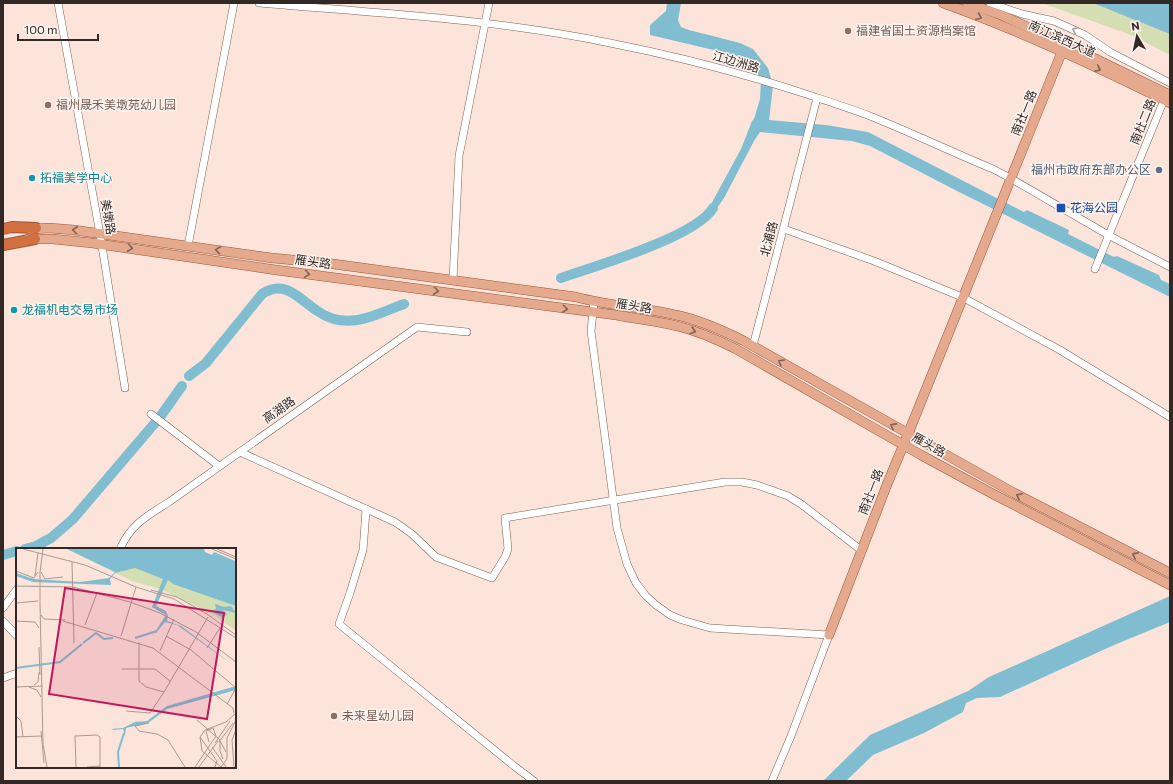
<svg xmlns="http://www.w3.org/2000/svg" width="1173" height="784" font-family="Commissioner,'Noto Sans SC',sans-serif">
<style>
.green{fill:#d5deb2}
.water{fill:#81bdd1}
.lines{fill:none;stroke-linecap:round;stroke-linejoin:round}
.river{stroke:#81bdd1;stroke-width:10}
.minor-casing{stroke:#776259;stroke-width:8}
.major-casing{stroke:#9b5738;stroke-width:10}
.highway-casing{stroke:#9b5738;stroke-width:12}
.minor{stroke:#fff;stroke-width:7}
.major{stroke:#e5a98e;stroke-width:9}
.highway{stroke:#d37042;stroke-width:10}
.oneway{stroke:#836355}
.oneway2{stroke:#a39f9d}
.education-dot{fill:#8d6e63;stroke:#fef4f0;stroke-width:1.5}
.service-dot{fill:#5c6f8a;stroke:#fef4f0;stroke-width:1.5}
.culture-dot{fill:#0f9aa8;stroke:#fef4f0;stroke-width:1.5}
.transit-dot{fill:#1a4fb4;stroke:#fef4f0;stroke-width:1.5}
.labels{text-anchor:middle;stroke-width:3;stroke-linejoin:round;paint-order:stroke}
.education-label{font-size:12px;fill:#785e54;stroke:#fef4f0;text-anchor:start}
.street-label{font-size:12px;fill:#322926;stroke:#fef4f0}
.service-label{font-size:12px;fill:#4e5e75;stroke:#fef4f0;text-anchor:end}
.culture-label{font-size:12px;fill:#0d838f;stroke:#fef4f0;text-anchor:start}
.transit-label{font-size:12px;fill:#164399;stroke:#fef4f0;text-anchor:start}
.inset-river{fill:none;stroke:#81bdd1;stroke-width:2}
.inset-road{fill:none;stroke:#ab9992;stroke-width:1}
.view{fill:#c2185b;fill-opacity:0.15;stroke:#c2185b;stroke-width:2}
.inset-edge{fill:none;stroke:#322926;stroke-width:2}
</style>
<rect width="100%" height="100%" fill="#fce4da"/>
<path class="green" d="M1042 3H1170V55L1131 35Z"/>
<g class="water">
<path d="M667 3H681L678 20 681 27 689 30 740 43 753 49 768 68 773 86 769 120 826 125 868 132 1024 212 1027 210 1069 230 1068 234 1114 257 1117 256 1159 275 1161 280 1170 284V297L959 192 870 146 852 141 760 132 754 141 724 198 708 221 701 216 710 206 741 149 752 121 754 119 760 99 761 79 751 63 735 55 650 35V25L666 11Z"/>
<path d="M1093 3H1170V34Z"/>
<path d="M1170 596V622L1114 645 1000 697 977 698 966 703 963 712 924 733 873 755 846 781H823L870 735 968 691 989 677Z"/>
</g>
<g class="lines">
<g class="river">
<path d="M561 278C595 266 696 237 713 208"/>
<path d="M189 376 206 363 262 294C285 279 298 298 316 310 323 315 331 319 339 320 361 324 384 311 404 304"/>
<path d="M25 549 36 546 51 538 73 519 160 417 182 386"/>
<path d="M3 555 17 551"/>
</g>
<defs>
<g id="minor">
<path d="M58 3 100 234 125 388"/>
<path d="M259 3C376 13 495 19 610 43 676 56 742 73 806 94 827 101 849 108 870 116 912 133 952 152 993 169L1010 178 1110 236 1170 267"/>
<path d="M990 3 1022 14 1054 21 1085 35 1110 52 1170 83"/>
<path d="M784 229 874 261 962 297 1060 350 1170 417"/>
<path d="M188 246 234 3"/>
<path d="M1095 269 1166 95"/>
<path d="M453 280 459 156 489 3"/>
<path d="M594 302 591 331 617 528 627 564 636 583 646 596 656 605 670 615 682 620 710 628 829 635 791 736 772 781"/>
<path d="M753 346 817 98"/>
<path d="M151 414 219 466"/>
<path d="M240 452 395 522 412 534 436 557 492 578 505 557 508 549 505 518 725 482H742L757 485 788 496 801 504 861 550"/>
<path d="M366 509 364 538 363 550 350 593 339 624 514 766 534 781"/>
<path d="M120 549C131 524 147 516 169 502L417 327 467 332"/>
<path d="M3 608 17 589"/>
<path d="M3 621 17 636"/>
<path d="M3 678 17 673"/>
</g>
<g id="major">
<path d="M943 3C1021 31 1096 66 1170 103"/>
<path d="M967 3 1001 15 1065 44 1170 95"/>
<path d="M30 229 50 228 74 230 272 258 326 263 576 297C609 306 643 307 676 315 700 320 722 330 744 341L1014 493 1170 573"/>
<path d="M28 239H53L92 243 276 270 616 315C637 319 659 321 681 327 700 332 718 340 736 349L921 455 993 494 1170 585"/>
<path d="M829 635 888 482 908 434 1065 44"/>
</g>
<g id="highway">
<path d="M3 229 12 227 36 228"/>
<path d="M3 245 35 239"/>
</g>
</defs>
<use href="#minor" class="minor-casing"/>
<use href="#major" class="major-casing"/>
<use href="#highway" class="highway-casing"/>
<use href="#minor" class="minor"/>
<use href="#major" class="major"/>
<use href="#highway" class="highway"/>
</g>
<defs><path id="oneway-chevron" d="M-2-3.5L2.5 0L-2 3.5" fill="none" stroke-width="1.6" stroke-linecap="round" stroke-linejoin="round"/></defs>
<g class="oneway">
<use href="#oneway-chevron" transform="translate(979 17) rotate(23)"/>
<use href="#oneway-chevron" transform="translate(1098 69) rotate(25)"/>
<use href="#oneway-chevron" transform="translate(75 230) rotate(-173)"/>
<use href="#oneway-chevron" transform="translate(130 248) rotate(8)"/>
<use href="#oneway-chevron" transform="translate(218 250) rotate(-172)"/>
<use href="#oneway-chevron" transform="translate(307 274) rotate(8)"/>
<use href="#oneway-chevron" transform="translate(436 291) rotate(8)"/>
<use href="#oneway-chevron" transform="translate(565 309) rotate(8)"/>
<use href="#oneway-chevron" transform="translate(693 331) rotate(18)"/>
<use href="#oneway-chevron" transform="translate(781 362) rotate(-150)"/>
<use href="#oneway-chevron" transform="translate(893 426) rotate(-151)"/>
<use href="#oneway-chevron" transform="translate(1019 496) rotate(-154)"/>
<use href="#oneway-chevron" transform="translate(1135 555) rotate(-153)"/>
</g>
<use class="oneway2" href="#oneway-chevron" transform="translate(1075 30) rotate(-156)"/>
<g class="education-dot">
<circle cx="848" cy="31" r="4"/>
<circle cx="48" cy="105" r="4"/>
<circle cx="334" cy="716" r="4"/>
</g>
<circle class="service-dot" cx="1159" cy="170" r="4"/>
<g class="culture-dot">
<circle cx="32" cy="178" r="4"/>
<circle cx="14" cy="310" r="4"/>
</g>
<rect class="transit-dot" x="1056" y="203" width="10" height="10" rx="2"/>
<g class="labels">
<g class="education-label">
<text x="856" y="35">福建省国土资源档案馆</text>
<text x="56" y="109">福州晟禾美墩苑幼儿园</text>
<text x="342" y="720">未来星幼儿园</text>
</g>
<g class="street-label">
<text transform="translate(1062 39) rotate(24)" y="4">南江滨西大道</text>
<text transform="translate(736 62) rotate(16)" y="4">江边洲路</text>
<text transform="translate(1024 113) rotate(-68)" y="4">南社一路</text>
<text transform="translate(1143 122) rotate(-68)" y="4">南杜二路</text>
<text transform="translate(108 217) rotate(80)" y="4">美墩路</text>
<text transform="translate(769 239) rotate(-75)" y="4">北浦路</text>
<text transform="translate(313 262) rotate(8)" y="4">雁头路</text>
<text transform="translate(634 306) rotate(9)" y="4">雁头路</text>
<text transform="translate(279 410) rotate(-35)" y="4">高湖路</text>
<text transform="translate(929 445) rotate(29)" y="4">雁头路</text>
<text transform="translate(871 492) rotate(-69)" y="4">南社一路</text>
</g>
<g class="service-label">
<text x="1151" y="174">福州市政府东部办公区</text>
</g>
<g class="culture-label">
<text x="40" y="182">拓福美学中心</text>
<text x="22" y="314">龙福机电交易市场</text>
</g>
<g class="transit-label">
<text x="1070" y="212">花海公园</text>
</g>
</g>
<g transform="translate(16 548)">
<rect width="220" height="220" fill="#fce4da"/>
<path d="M51 1 220 47V83L201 69 147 42 151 31H147L144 41 116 33Z" fill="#d5deb2"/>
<path d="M51 1H188L189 4 196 7 198 4 219 13 220 58 157 36 152 32 140 58 150 63 152 68 151 73 165 78 220 119 161 77 149 74 140 85 139 84 150 67 136 59 147 31 119 20 99 25 94 31 95 37 17 34 0 28V25L18 31 64 34 93 30 99 24ZM199 56 208 59 215 58 220 65 207 62 211 66 207 70 195 63 200 61ZM220 138V142L151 161 132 175 110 180 109 188 107 181 98 182 95 181 83 167 95 181 107 180 119 174 131 173 151 158Z" fill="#81bdd1"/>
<path class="inset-river" d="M119 90 141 83M67 95 80 85 88 91 97 90M0 120 44 114 66 96M103 219 102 204 108 185"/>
<path class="inset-road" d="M7 1 69 17 120 39 158 51 220 90M27 1 24 24V55L27 196 31 219M196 1 220 11M201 1 220 9M56 14 58 95M0 23 18 30 22 24M25 24 29 31 47 29M19 28 22 5M0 38 57 39M57 39 114 54 144 65 180 84 220 114M135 42 161 49 191 66 220 87M0 55 22 53M25 67 28 71 49 72M0 73 19 74 23 80M47 73 137 100 217 160 218 165M69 77 81 45M105 88 120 39M150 88 175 102 220 140M23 99 24 127M191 100 204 80M144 103 158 71M106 121H139L154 133M18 137 22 134 23 124M0 139 27 138M13 139 21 142 25 149M148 144 192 69M211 156 220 140M110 163 134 165 148 144 130 139 123 133V94M220 165 210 174 189 182 184 189 186 203 205 219 211 211V190L220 172M0 168 5 173 7 189M181 172 203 191 210 204M133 175 119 178 123 183 141 186 152 192 169 219M25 183 28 215M0 189 25 188M184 189 201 213 199 219M203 194 217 175M204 194V203L207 211M199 195 214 173M196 199 210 219M60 219 59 188 81 187 84 189V219M71 219 84 218M179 219 200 188 197 180 190 183 193 194M183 219 202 193M218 219 216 192 220 182"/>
<path class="view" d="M49 40 208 65 191 171 33 146Z"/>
<rect width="220" height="220" class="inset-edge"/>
</g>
<rect width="1173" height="784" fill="none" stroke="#322926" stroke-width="8"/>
<g transform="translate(1137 36) rotate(351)" stroke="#fef4f0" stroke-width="3" paint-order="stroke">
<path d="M0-3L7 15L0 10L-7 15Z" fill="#322926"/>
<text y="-6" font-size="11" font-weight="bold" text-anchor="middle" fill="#322926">N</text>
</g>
<path d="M18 34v6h80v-6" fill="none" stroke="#322926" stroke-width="2"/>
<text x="24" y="34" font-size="12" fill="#322926" stroke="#fef4f0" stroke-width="3" paint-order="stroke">100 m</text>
</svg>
